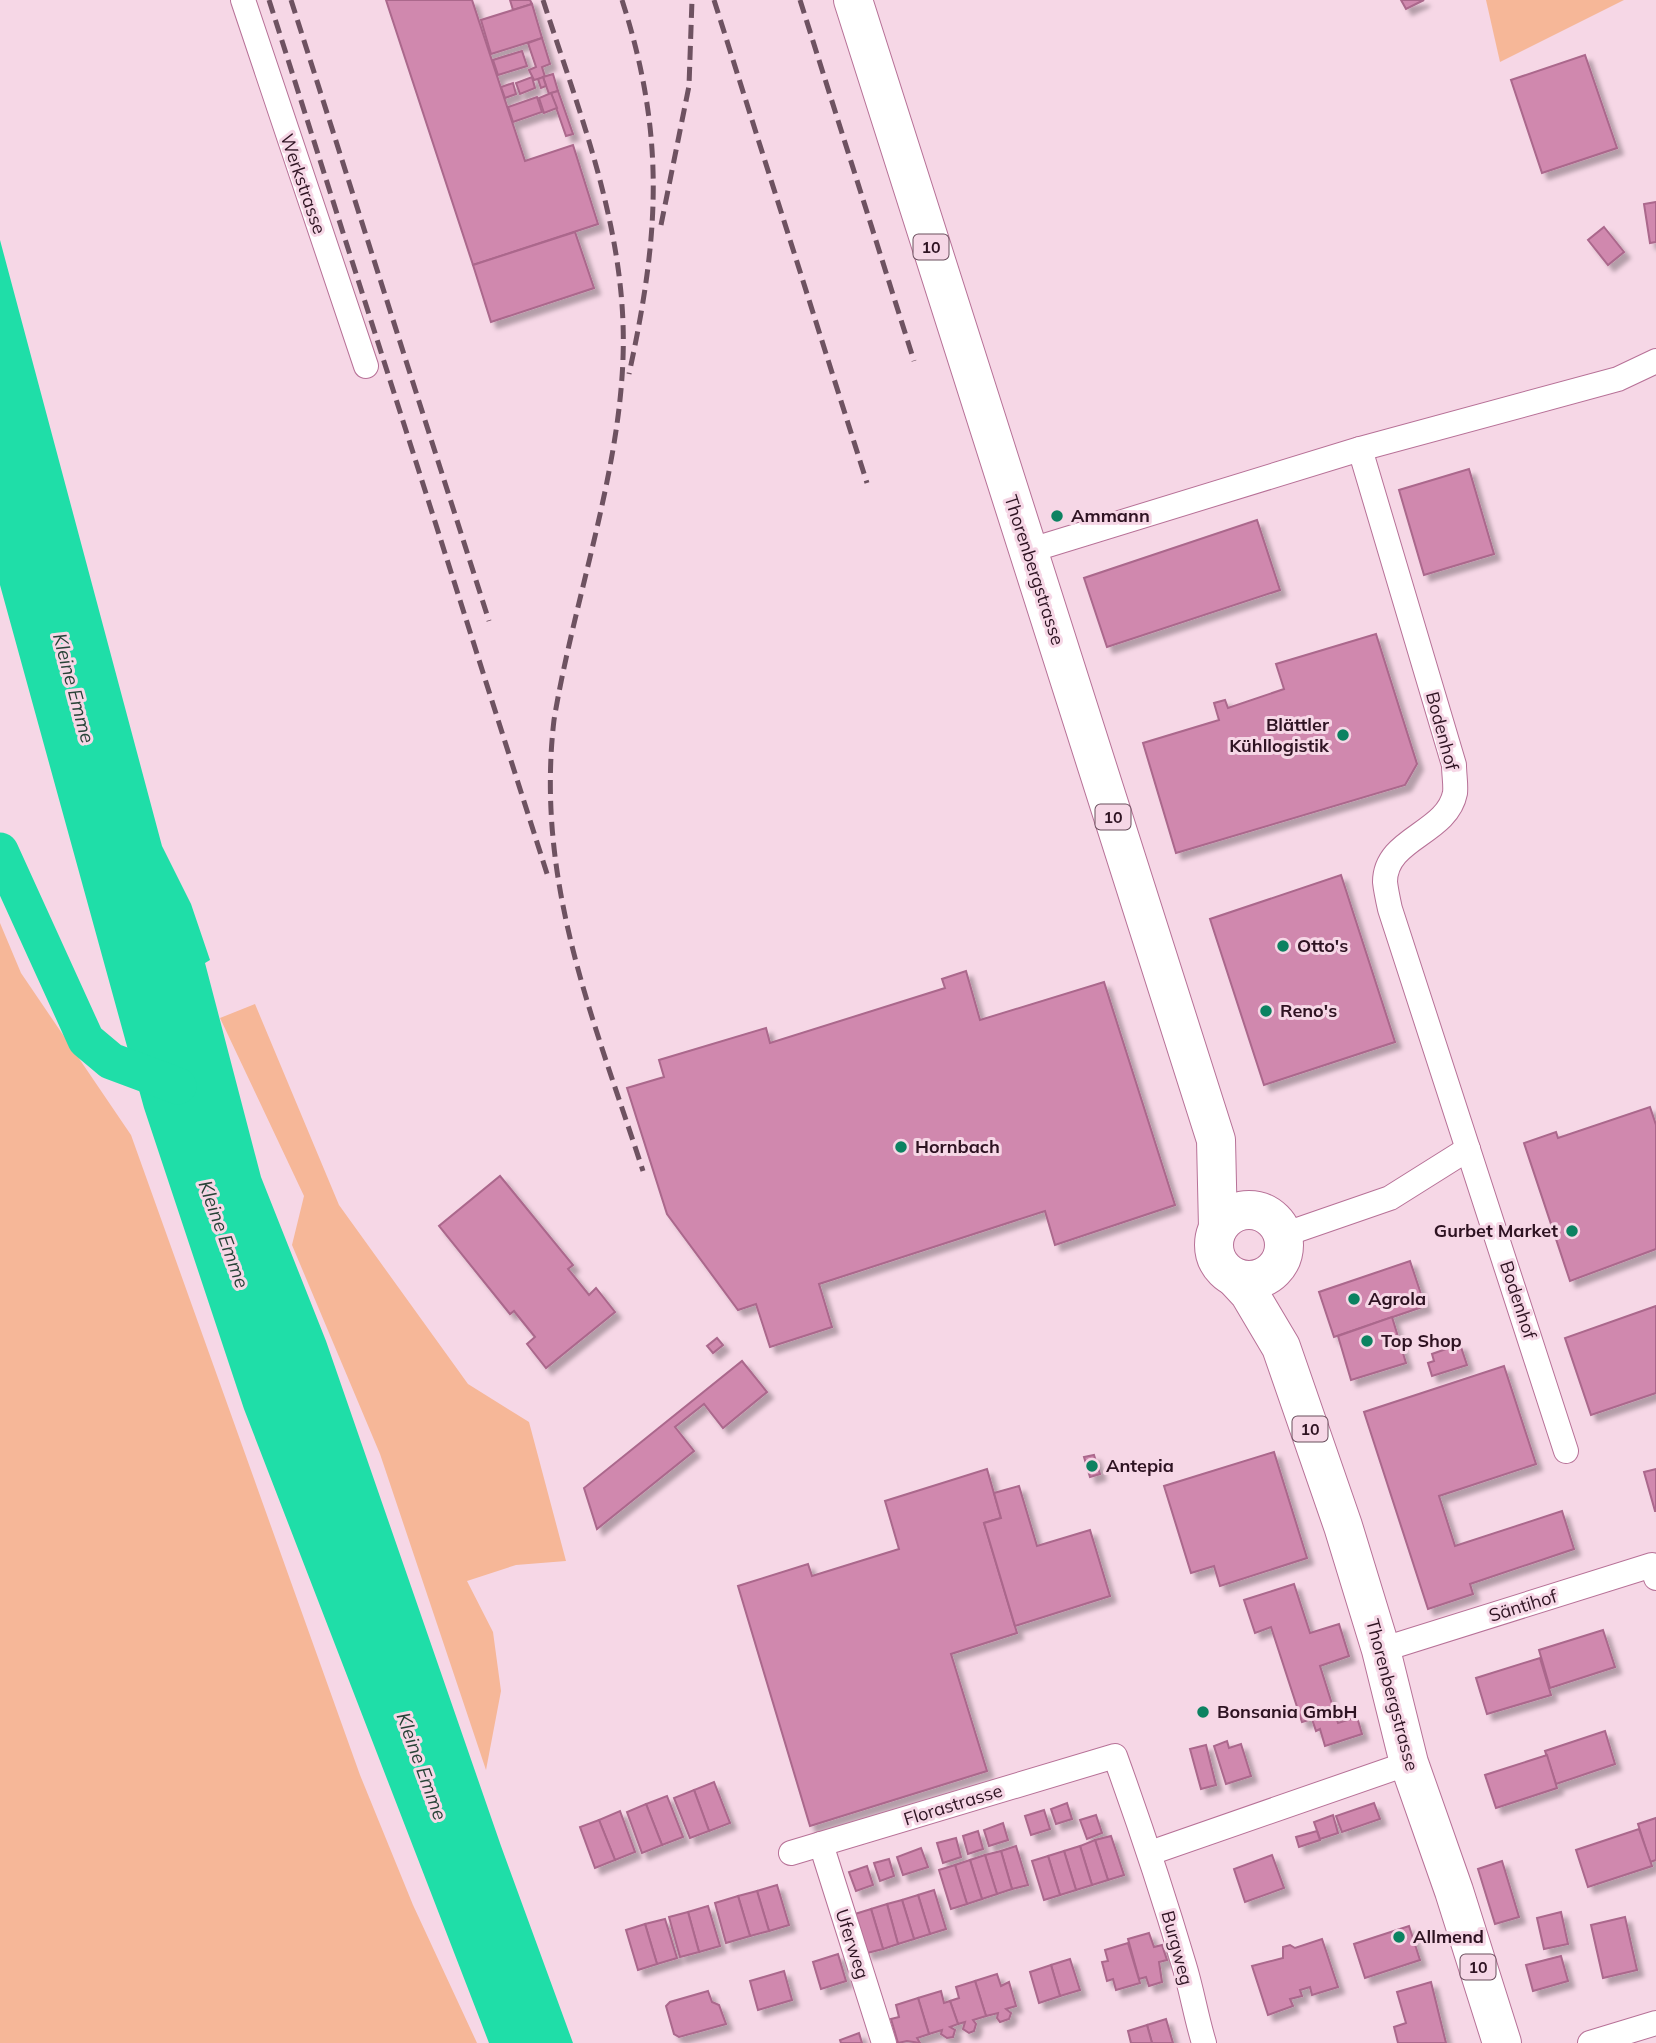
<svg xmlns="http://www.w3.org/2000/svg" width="1656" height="2043" font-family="Mulish,sans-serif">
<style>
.green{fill:#f6b798}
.water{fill:#1fdea8}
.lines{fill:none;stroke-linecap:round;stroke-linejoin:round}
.river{stroke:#1fdea8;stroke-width:37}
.building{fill:#d088ae;stroke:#ab678c;stroke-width:2;filter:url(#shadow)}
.minor-casing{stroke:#b77197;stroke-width:26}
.primary-casing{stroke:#b77197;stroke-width:40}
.minor{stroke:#fff;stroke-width:24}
.primary{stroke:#fff;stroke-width:38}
.rail{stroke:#6e5261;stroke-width:5;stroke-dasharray:14 7;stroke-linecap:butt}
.poi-dot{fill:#0c8261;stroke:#f6d7e6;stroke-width:2.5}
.labels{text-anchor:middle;stroke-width:6;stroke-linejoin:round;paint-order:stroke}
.shield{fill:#f6d7e6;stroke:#6a4e5d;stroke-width:2}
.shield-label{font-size:16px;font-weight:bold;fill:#2e1322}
.street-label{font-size:18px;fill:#2e1322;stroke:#f6d7e6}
.poi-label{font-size:18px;font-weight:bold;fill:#2e1322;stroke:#f6d7e6;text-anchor:start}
.water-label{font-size:19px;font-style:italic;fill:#284338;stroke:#f6d7e6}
</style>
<defs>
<filter id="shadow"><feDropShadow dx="6" dy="6" stdDeviation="2" flood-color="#0004"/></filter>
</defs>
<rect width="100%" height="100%" fill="#f6d7e6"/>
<g class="green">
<path d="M1486 0H1624L1500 62Z"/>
<path d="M0 923 21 973 131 1135 360 1775 413 1905 477 2043H0Z"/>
<path d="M255 1004 339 1205 468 1384 529 1422 566 1561 516 1565 467 1581 493 1632 501 1691 486 1770 380 1454 292 1245 304 1196 220 1018Z"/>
</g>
<path class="water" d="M0 240 162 846 191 904 210 960 205 963 261 1177 326 1341 501 1846 573 2043H489L244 1409 144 1108 0 585Z"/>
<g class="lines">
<path class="river" d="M0 851 86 1040 111 1061 178 1086"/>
</g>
<g class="building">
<path d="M386 0H472L525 161 573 145 598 224 473 265Z"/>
<path d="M510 0H530L532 4 513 10Z"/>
<path d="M1401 0H1424L1406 9Z"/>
<path d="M532 4 542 38 491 54 481 20Z"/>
<path d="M542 38 550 64 542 67 545 77 534 80 529 70 536 67 528 43Z"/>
<path d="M522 51 527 66 498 75 493 60Z"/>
<path d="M1585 55 1617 148 1542 173 1511 80Z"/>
<path d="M553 74 558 91 549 94 543 77Z"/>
<path d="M532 77 535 88 520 94 516 83Z"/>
<path d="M543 77 546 86 541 88 538 79Z"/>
<path d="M513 83 516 94 505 98 501 87Z"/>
<path d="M558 91 573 134 566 136 551 93Z"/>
<path d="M551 93 557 108 544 113 539 98Z"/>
<path d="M537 97 542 112 513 122 508 107Z"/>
<path d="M1656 202V242L1650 243 1644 204Z"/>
<path d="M1604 227 1624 252 1608 265 1588 240Z"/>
<path d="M575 232 594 288 491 322 473 265Z"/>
<path d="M1469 469 1494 554 1424 575 1399 490Z"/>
<path d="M1257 520 1280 590 1107 647 1084 578Z"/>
<path d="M1376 634 1417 764 1405 785 1176 853 1143 743 1219 720 1214 703 1225 700 1228 708 1284 689 1276 664Z"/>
<path d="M1341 875 1395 1042 1264 1085 1210 919Z"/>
<path d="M966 971 980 1020 1104 982 1175 1205 1055 1245 1045 1211 819 1284 832 1327 770 1347 756 1304 738 1310 667 1214 627 1088 664 1077 659 1060 766 1028 770 1043 945 988 942 979Z"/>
<path d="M1650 1107 1656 1125V1249L1570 1281 1524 1143 1556 1132 1558 1138Z"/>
<path d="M500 1176 573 1265 568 1269 589 1295 596 1288 615 1312 546 1368 527 1344 535 1337 514 1311 510 1314 439 1226Z"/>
<path d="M1410 1261 1425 1306 1334 1337 1319 1292Z"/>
<path d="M1656 1306V1393L1591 1415 1565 1338Z"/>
<path d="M1392 1317 1406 1363 1351 1380 1338 1336Z"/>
<path d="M717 1338 723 1345 713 1353 707 1346Z"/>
<path d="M1460 1344 1467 1365 1432 1376 1428 1363 1434 1361 1432 1354Z"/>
<path d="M742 1361 767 1392 723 1428 704 1404 675 1427 694 1451 597 1529 584 1488Z"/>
<path d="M1504 1366 1536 1464 1439 1496 1455 1546 1562 1511 1574 1549 1470 1584 1473 1594 1428 1609 1364 1412Z"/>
<path d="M1274 1452 1307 1558 1220 1586 1214 1566 1191 1573 1164 1486Z"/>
<path d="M1094 1455 1100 1474 1090 1477 1084 1457Z"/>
<path d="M987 1469 1001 1518 984 1523 1017 1633 951 1654 987 1771 810 1826 738 1586 808 1564 812 1576 899 1549 885 1501Z"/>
<path d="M1656 1469V1511H1655L1644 1472Z"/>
<path d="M1019 1486 1037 1546 1090 1530 1110 1596 1015 1626 984 1523 1001 1518 994 1493Z"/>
<path d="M1294 1584 1310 1633 1339 1624 1349 1656 1320 1666 1338 1723 1357 1717 1362 1734 1325 1746 1320 1729 1316 1731 1312 1719 1302 1722 1271 1627 1255 1633 1244 1600Z"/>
<path d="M1603 1630 1615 1667 1550 1688 1539 1650Z"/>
<path d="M1540 1658 1551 1695 1487 1714 1476 1678Z"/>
<path d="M1605 1731 1615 1764 1556 1784 1545 1751Z"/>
<path d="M1227 1741 1229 1748 1241 1744 1251 1776 1226 1784 1214 1746Z"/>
<path d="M1206 1745 1216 1785 1201 1789 1190 1749Z"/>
<path d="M1547 1755 1557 1788 1496 1808 1485 1775Z"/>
<path d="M714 1782 730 1823 709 1831 694 1790Z"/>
<path d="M694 1790 709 1831 690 1838 674 1798Z"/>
<path d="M667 1796 683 1837 662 1845 646 1804Z"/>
<path d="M1067 1803 1072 1819 1056 1824 1051 1809Z"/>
<path d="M1374 1803 1380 1819 1342 1832 1336 1816Z"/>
<path d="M646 1804 662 1845 642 1853 627 1812Z"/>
<path d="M1044 1810 1050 1829 1031 1835 1025 1816Z"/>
<path d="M620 1811 635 1852 615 1860 599 1820Z"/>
<path d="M1096 1815 1102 1833 1087 1839 1080 1820Z"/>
<path d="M1333 1815 1338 1833 1320 1839 1314 1822Z"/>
<path d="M1656 1818V1860L1650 1862 1638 1824Z"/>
<path d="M599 1820 615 1860 595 1868 580 1827Z"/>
<path d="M1003 1823 1008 1840 989 1846 984 1830Z"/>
<path d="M1639 1829 1652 1866 1588 1887 1576 1850Z"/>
<path d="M978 1831 983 1849 968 1854 963 1836Z"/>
<path d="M1317 1831 1320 1840 1299 1847 1296 1837Z"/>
<path d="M1111 1836 1124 1875 1108 1880 1095 1840Z"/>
<path d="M956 1838 961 1857 943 1863 937 1843Z"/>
<path d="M1095 1840 1108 1880 1092 1885 1080 1846Z"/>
<path d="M1016 1846 1028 1885 1012 1889 1001 1851Z"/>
<path d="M1080 1846 1092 1885 1076 1890 1064 1851Z"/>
<path d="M921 1848 928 1867 903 1875 897 1857Z"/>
<path d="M1001 1851 1012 1889 997 1894 985 1855Z"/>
<path d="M1064 1851 1076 1890 1060 1895 1048 1856Z"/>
<path d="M985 1855 997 1894 982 1899 970 1860Z"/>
<path d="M1272 1855 1284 1888 1245 1902 1234 1869Z"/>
<path d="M1048 1856 1060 1895 1044 1900 1032 1861Z"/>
<path d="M889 1859 894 1876 880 1881 874 1863Z"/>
<path d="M970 1860 982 1899 967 1904 955 1865Z"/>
<path d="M1502 1861 1519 1917 1495 1924 1478 1869Z"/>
<path d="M955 1865 967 1904 951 1909 939 1870Z"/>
<path d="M867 1866 873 1885 856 1891 849 1872Z"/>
<path d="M777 1885 789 1925 769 1931 757 1891Z"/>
<path d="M934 1890 946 1929 930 1934 918 1895Z"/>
<path d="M757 1891 769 1931 750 1936 738 1896Z"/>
<path d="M918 1895 930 1934 914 1939 902 1900Z"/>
<path d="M738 1896 750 1936 726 1943 715 1903Z"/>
<path d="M902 1900 914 1939 898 1944 887 1904Z"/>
<path d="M887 1904 898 1944 883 1949 871 1909Z"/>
<path d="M708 1906 720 1946 699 1952 688 1912Z"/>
<path d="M871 1909 883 1949 867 1953 855 1914Z"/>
<path d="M688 1912 699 1952 680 1957 669 1917Z"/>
<path d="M1561 1912 1568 1944 1544 1949 1537 1918Z"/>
<path d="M1625 1917 1637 1970 1603 1978 1591 1925Z"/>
<path d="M665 1919 677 1958 657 1964 645 1924Z"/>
<path d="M645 1924 657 1964 638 1970 626 1930Z"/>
<path d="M1409 1926 1420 1960 1365 1978 1354 1944Z"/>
<path d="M1149 1933 1154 1947 1162 1945 1167 1960 1159 1962 1162 1982 1149 1986 1146 1977 1139 1979 1128 1939Z"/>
<path d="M1322 1939 1338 1987 1312 1995 1310 1987 1300 1990 1302 1996 1290 1999 1293 2006 1268 2015 1252 1966 1283 1958V1947L1290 1945 1295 1948Z"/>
<path d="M1128 1943 1140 1983 1116 1990 1113 1979 1107 1981 1102 1962 1108 1961 1105 1950Z"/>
<path d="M838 1954 846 1981 821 1989 813 1962Z"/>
<path d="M1561 1956 1568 1981 1533 1991 1526 1965Z"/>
<path d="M1070 1959 1080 1990 1060 1996 1051 1965Z"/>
<path d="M1051 1965 1060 1996 1039 2003 1030 1972Z"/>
<path d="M784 1971 792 2000 758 2010 750 1981Z"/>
<path d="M997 1974 1001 1986 1009 1982 1016 2006 1006 2009 1011 2013 1009 2019 1000 2022 997 2018 998 2013 986 2016 975 1981Z"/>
<path d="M975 1981 986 2016 973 2020 976 2024 974 2031 969 2033 963 2029 965 2022 958 2024 950 2001 959 1998 956 1987Z"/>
<path d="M1431 1982 1446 2043H1398L1394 2027 1406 2023 1397 1992Z"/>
<path d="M708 1991 712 2002 719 2005 726 2024 679 2037 674 2034 666 2006 670 2002Z"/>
<path d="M941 1991 944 2003 950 2001 958 2024 950 2027 955 2030 953 2037 947 2038 941 2034 942 2030 929 2034 918 1998Z"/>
<path d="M918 1998 929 2034 917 2038 920 2043 907 2041 898 2043 891 2019 899 2017 896 2005Z"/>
<path d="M1166 2019 1173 2043H1152L1147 2025Z"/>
<path d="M1147 2025 1152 2043H1131L1128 2031Z"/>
<path d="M859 2033 862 2043H841L840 2040Z"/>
</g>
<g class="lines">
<defs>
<g id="minor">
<path d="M243 0 366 366"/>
<path d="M1360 449 1454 765C1454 774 1456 785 1455 793 1447 834 1385 838 1385 882 1386 891 1388 900 1390 909L1566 1451"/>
<path d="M1028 551 1360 449 1618 379 1656 361"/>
<path d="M1283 1235 1390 1198 1468 1149"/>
<path d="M1381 1650 1652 1565 1656 1578"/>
<path d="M821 1844 884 2043"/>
<path d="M791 1853 1115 1756C1140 1825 1163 1894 1184 1965 1192 1991 1196 2017 1204 2043"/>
<path d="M1150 1853 1409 1763"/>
<path d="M1590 2043 1656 2023"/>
</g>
<g id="primary">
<path d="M853 0 1216 1140 1218 1228"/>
<circle cx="1249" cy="1245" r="35"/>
<path d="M1235 1278 1249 1293 1281 1347 1343 1526 1381 1650 1409 1763 1454 1891 1502 2043"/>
</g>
</defs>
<use href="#minor" class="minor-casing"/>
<use href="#primary" class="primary-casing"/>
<use href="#minor" class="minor"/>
<use href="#primary" class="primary"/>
<g class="rail">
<path d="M269 0 549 880"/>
<path d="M291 0 489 621"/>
<path d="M543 0C577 105 619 212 623 323 628 453 575 592 554 720 535 883 594 1020 643 1171"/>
<path d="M622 0C666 137 659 236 629 374"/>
<path d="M714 0 867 483"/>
<path d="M800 0 914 361"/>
<path d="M661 225 689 86 692 0"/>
</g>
</g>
<g class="poi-dot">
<circle cx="1057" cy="516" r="7"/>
<circle cx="1343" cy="735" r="7"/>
<circle cx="1283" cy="946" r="7"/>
<circle cx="1266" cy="1011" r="7"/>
<circle cx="901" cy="1147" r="7"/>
<circle cx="1572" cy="1231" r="7"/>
<circle cx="1354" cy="1299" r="7"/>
<circle cx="1367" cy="1341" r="7"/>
<circle cx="1092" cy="1466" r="7"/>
<circle cx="1203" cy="1712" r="7"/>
<circle cx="1399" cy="1937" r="7"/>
</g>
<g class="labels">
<g class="shield">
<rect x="913.5" y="234.5" width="35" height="25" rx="5"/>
<rect x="1095.5" y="804.5" width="35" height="25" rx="5"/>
<rect x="1292.5" y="1416.5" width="35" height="25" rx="5"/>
<rect x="1460.5" y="1954.5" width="35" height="25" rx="5"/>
</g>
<g class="shield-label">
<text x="931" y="253">10</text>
<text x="1113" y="823">10</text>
<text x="1310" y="1435">10</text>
<text x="1478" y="1973">10</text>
</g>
<g class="street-label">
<text transform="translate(303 184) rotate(71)" y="6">Werkstrasse</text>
<text transform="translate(1034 570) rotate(72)" y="6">Thorenbergstrasse</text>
<text transform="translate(1442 731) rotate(75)" y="6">Bodenhof</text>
<text transform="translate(1518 1300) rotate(72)" y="6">Bodenhof</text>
<text transform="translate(1523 1606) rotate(-17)" y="6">Säntihof</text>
<text transform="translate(1392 1695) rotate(75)" y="6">Thorenbergstrasse</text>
<text transform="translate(953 1805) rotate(-17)" y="6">Florastrasse</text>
<text transform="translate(852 1944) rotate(72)" y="6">Uferweg</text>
<text transform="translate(1177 1948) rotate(75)" y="6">Burgweg</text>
</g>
<g class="poi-label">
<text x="1071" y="522">Ammann</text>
<text x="1329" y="731" text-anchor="end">Blättler<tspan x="1329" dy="21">Kühllogistik</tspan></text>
<text x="1297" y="952">Otto's</text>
<text x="1280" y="1017">Reno's</text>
<text x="915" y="1153">Hornbach</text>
<text x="1558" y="1237" text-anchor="end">Gurbet Market</text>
<text x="1368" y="1305">Agrola</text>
<text x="1381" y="1347">Top Shop</text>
<text x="1106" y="1472">Antepia</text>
<text x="1217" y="1718">Bonsania GmbH</text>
<text x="1413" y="1943">Allmend</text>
</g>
<g class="water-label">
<text transform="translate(74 688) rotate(75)" y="7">Kleine Emme</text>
<text transform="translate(224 1234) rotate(70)" y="7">Kleine Emme</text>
<text transform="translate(422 1766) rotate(70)" y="7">Kleine Emme</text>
</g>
</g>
</svg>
